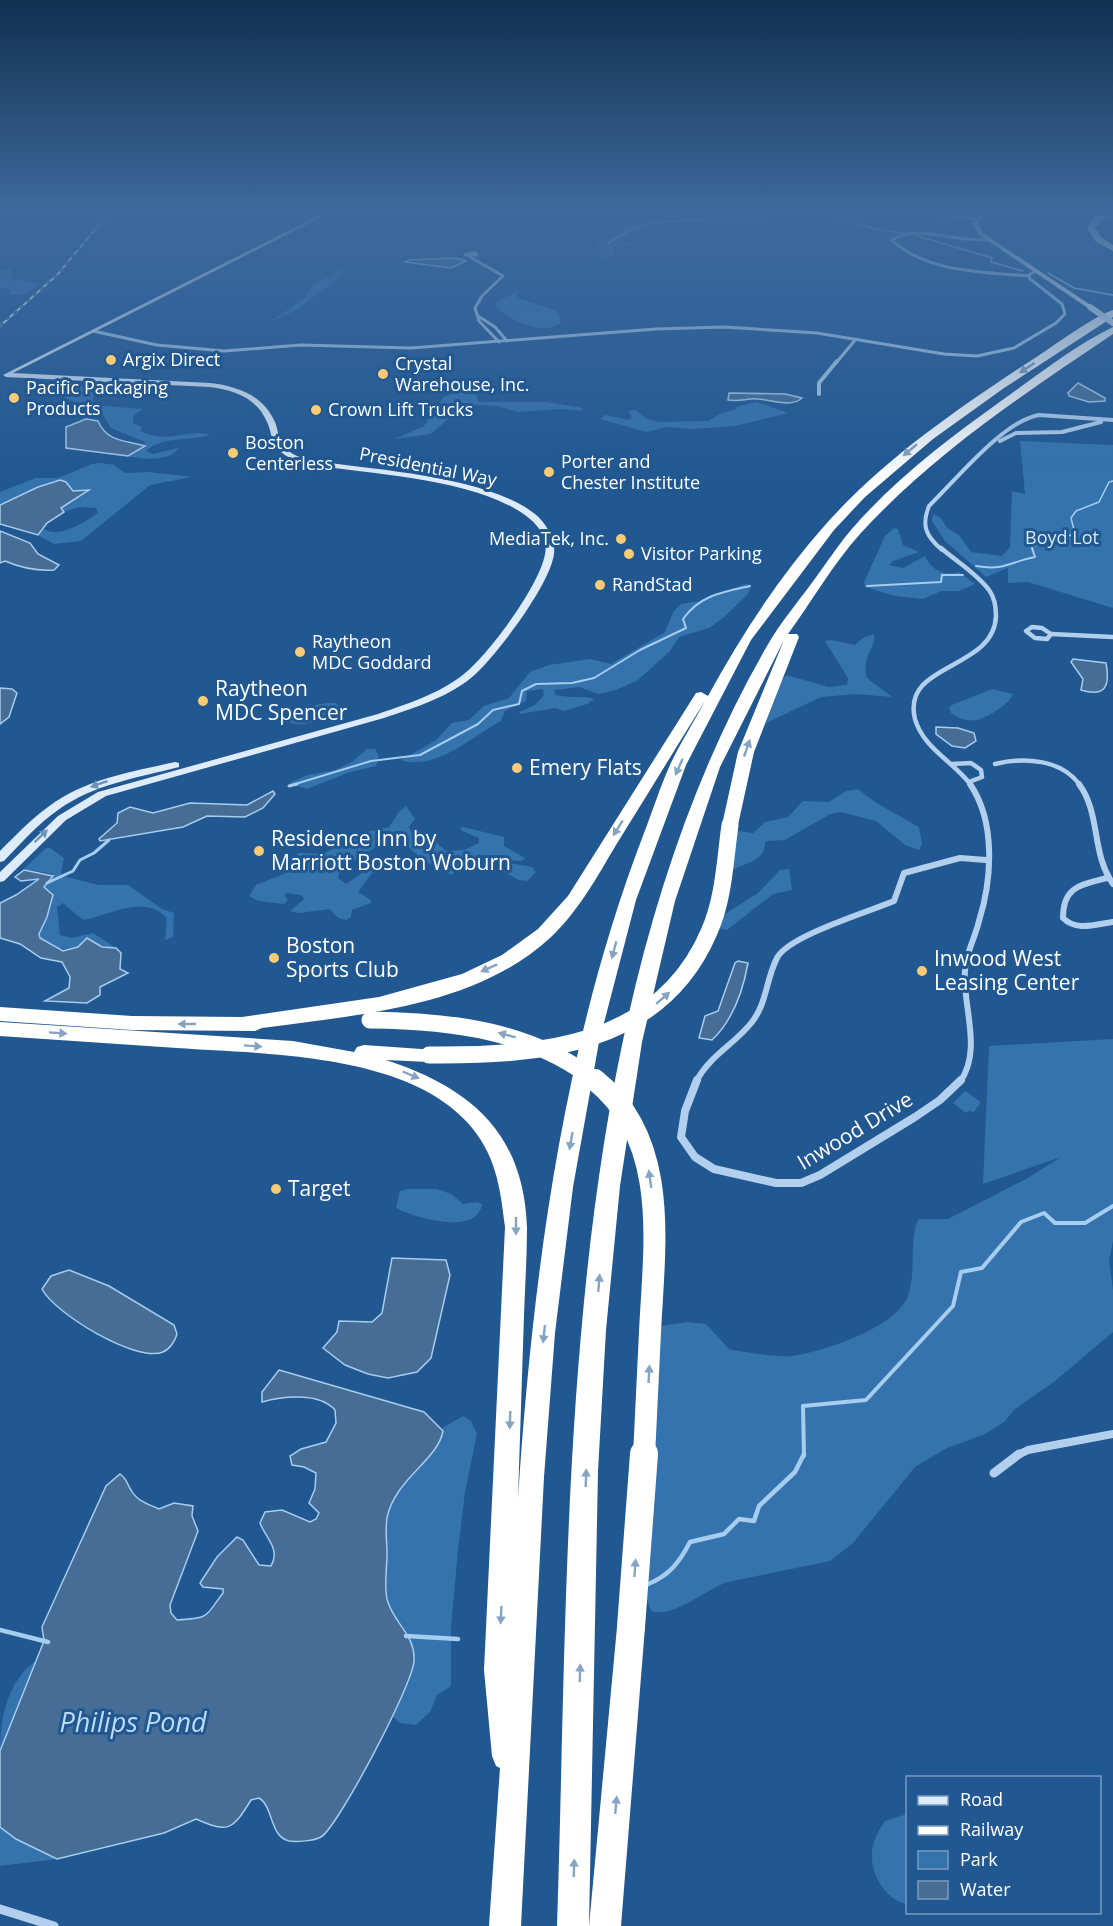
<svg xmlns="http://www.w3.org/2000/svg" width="1113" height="1926" font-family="'Open Sans',sans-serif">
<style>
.green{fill:#3573ae}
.water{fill:#466d95;stroke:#a6ccee;stroke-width:1.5}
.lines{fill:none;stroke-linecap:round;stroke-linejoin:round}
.stream-far4{stroke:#a6ccee;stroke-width:1.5}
.stream-far3{stroke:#a6ccee;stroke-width:2}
.stream-far2{stroke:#a6ccee;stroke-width:3}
.stream-far1{stroke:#a6ccee;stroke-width:4}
.stream{stroke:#a6ccee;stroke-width:4.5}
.street-far5{stroke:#b2d0ed;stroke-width:3}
.street-far4{stroke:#b2d0ed;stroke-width:4}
.street-far3{stroke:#b2d0ed;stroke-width:4.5}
.street-far2{stroke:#b2d0ed;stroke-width:6}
.street-far1{stroke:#b2d0ed;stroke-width:8}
.street{stroke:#b2d0ed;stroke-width:9}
.secondary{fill:#deecfa;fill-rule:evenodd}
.highway{fill:#fff;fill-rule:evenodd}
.rail-casing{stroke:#fff;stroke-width:2}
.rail{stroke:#215891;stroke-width:1.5;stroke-dasharray:4.5;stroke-linecap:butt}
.secondary-bridge{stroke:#deecfa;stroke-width:6}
.highway-bridge-far2{stroke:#fff;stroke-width:17}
.highway-bridge-far1{stroke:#fff;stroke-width:22}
.highway-bridge{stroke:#fff;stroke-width:28}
.oneway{fill:#85a3c2}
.oneway2{fill:#6d93bb}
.poi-dot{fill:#f9cb74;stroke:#215891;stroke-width:2}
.labels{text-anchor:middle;stroke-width:6;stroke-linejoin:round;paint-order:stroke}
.far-poi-label{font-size:18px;fill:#fff;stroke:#215891;text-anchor:start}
.far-street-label{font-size:18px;fill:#fff;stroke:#215891}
.far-park-label{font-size:18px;fill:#d8e9f9;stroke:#215891}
.poi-label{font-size:21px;fill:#fff;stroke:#215891;text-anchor:start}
.street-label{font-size:21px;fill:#fff;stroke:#215891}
.near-water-label{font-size:27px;font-style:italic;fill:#bedaf4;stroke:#215891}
</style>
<rect width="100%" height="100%" fill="#215891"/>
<g class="green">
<path d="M752 216 770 220C749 230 731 219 710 219 689 219 633 223 620 240L641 247H616L613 249 614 255 601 261 598 260 600 251 596 248 599 246 592 244 609 240 627 226 645 223Z"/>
<path d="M11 268 12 279 38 284 25 295 9 294 11 291 0 286V272Z"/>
<path d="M341 270 348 271 296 310 272 321 306 297 312 285Z"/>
<path d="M519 290 516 296 518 298 555 310 561 318 560 324C540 335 510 321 495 306L497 302Z"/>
<path d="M31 382 44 386H99L93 399V405L143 409 133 416V423L142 427 140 431C171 445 185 428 211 435 190 441 161 436 146 451L153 454 179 448C168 462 148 459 131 457L128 456 144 446 145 442 111 428 103 415 77 403 45 390 23 385Z"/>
<path d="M459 391 476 395 479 402H546L583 408 581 411 561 409 518 412 498 406 476 405 457 411 431 434 395 439 424 426 444 397Z"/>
<path d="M757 402 788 413 735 426 692 429 667 427 646 432 600 419 605 415 629 420 632 417 628 411 635 410 647 419 660 422 708 421 722 413 735 410 736 407Z"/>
<path d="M1020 441 1113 445V608L1028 582 1008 583V568L986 577 945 541 932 521 933 514 941 518 947 528 959 535 971 552 1002 556 1010 547 1012 491 1025 494Z"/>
<path d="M102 463 114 465 125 473 149 472 192 477 150 485 81 541 54 544 38 535 44 529C60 539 84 522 98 513L96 508 79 507 64 512 61 508 86 493 87 489 73 491 66 482 53 481 0 505V492L36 478H58L92 464Z"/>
<path d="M894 528 898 529 903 545 919 552 893 561 889 565 903 568 925 556C932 570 942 576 959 572L975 584 959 591H941L923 599 895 596 865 587 864 582 885 536Z"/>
<path d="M745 584 751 585 748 594 723 618 709 628 679 637 670 651 638 680 616 690 598 694 579 687 554 690 556 695C568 698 588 696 594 699L587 704 564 711 555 708 520 714 519 712 535 705 544 695 543 689 527 691 526 701 505 711 501 721C474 735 435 772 401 760L435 741 452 723 469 720 484 706 509 698 530 672 549 665 590 659 611 664 665 632 674 611 681 604 700 601Z"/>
<path d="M874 634C877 647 861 656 867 678L892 697 855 694 821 697 766 723 778 687 786 675 829 687 847 685 848 678 825 641 831 640 855 645 863 638Z"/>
<path d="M992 689 1013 694C1010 701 1003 706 996 711 980 721 968 725 951 713L949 707 952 705Z"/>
<path d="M334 703 340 706C330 716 305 730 289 722 296 709 320 702 334 703Z"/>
<path d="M367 749H375L379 756 376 766 350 772 307 789 289 783 308 775 335 770 352 762Z"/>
<path d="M858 789 875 802 919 827 922 844 919 850 905 845 876 821 841 812 830 814 785 840 766 841C764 845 765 850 762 854 754 864 738 865 728 873L737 831 753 833 765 822 788 817 803 801 829 802 846 791Z"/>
<path d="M406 806 415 819 409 827 411 832 429 836 446 851 464 850 479 843V838L462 831 461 827H463L504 837V846L525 858 522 861 504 860 484 855 476 859 486 866 482 870 461 868 451 875C439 871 415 855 407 845L382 843 340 870 338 878 346 884 375 864H383L388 868 372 873 358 892 371 900V903L352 910 351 917 346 920 338 918 330 909 299 913 290 911 304 899 301 895 287 893 284 895 288 900 284 904 258 901 249 896 256 885 284 874 298 853 323 854 363 833 389 827 399 812Z"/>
<path d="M46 848H50L64 858 61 873 63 876 98 885H128L162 909 174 913 173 937 165 940 167 918C142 893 110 916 83 920L63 903 57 907 60 935 72 938 93 933 116 948 106 949 89 939 83 940 79 947C66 952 43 947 39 934 44 922 56 906 51 892L44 887 53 874 24 869Z"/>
<path d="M509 863 532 867 536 872 527 881 519 880 499 869 502 864Z"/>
<path d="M789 869 792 890 773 894 727 930 717 928 720 917 758 893 780 870Z"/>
<path d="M1113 1039V1241L1109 1261 1113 1290V1332L1055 1381 1015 1409 1004 1422 985 1434 947 1448 915 1467 853 1543 830 1561 728 1582C706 1589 673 1619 651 1611L647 1600 656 1327 687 1322 706 1324 729 1349C739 1352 783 1358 793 1356 824 1351 891 1329 906 1300 918 1276 908 1237 919 1219H948L1026 1179 1061 1157 983 1184 989 1046Z"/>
<path d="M965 1091 981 1102 974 1112 969 1111 966 1113 953 1103Z"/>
<path d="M408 1189H437L451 1194 463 1204 476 1202 482 1204C478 1236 415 1218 396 1208L400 1191Z"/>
<path d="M463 1416 471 1421 477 1434 465 1492 458 1550 451 1627V1683L450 1687 437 1695 430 1712 416 1725 400 1723 392 1716C400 1700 413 1680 414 1661 416 1637 397 1623 389 1603 382 1587 385 1524 390 1507 396 1481 445 1452 442 1428Z"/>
<path d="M37 1660 0 1751C0 1717 8 1680 37 1660Z"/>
<path d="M907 1814 908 1904H907C885 1900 870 1873 872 1852 873 1840 879 1830 885 1821Z"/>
<path d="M0 1827 6 1832 57 1859 0 1866Z"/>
</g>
<g class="water">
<path d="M455 258 466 261 451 268 405 262 409 260Z"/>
<path d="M1078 383 1105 398V401L1089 402 1069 396 1068 393Z"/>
<path d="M729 393 785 394 802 398C791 408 772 400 758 399 748 398 739 402 728 400Z"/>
<path d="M86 419 98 421C107 442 124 440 145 446L128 456 66 448V427Z"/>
<path d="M60 480 66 482 73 491 89 490 61 508 64 512 47 523 38 535 0 524V505L38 487Z"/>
<path d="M0 531 30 543 38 554 59 565 54 570C36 571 21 568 5 561L0 563Z"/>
<path d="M1073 659 1106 663C1110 684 1107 698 1081 690L1083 679 1071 662Z"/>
<path d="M0 688 12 689 17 693 9 717 0 724Z"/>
<path d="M936 727 958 728 974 733 976 741 965 748 952 746 936 734Z"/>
<path d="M273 791 275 794 263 808 245 817 207 816 183 827 100 841 99 839 117 823 118 813 130 807 153 813 190 803 247 805Z"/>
<path d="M24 870 53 876 44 887 53 895 47 917 39 934 40 938 63 951 78 947 87 938 102 947 116 948 121 953 120 969 128 973 100 987V995L87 1003 45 1001 69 988 70 977 62 962 41 958 20 944 0 938V903L16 895 39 879 21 881 15 877Z"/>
<path d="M738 961 748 963C743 991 733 1020 712 1040L699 1038 705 1016 718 1011 735 963Z"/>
<path d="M392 1258 446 1260 450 1275 431 1358 417 1372 388 1378 368 1374 345 1365 323 1348 337 1332 339 1321 372 1322 382 1313Z"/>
<path d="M69 1270 109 1286 174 1325 177 1334C175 1341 170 1349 163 1352 136 1363 54 1313 42 1289L51 1276Z"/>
<path d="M279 1370 424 1412 443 1431C438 1460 394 1480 387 1518 385 1530 387 1542 387 1554 387 1569 384 1584 387 1599 393 1623 416 1635 414 1661 414 1682 338 1827 321 1837 314 1841 297 1842 289 1841 269 1836 274 1807 259 1798L251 1800C232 1831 228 1833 196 1819L164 1833 57 1859 16 1839 0 1827V1751L44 1641 42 1627 106 1486 120 1474C127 1479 127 1484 131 1490 137 1501 148 1504 159 1509L174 1503 193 1506 192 1516 198 1531 170 1605 171 1613 177 1620C210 1618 204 1618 223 1593V1589L203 1587 200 1583 217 1557 237 1537 243 1540 259 1565 271 1566C281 1549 265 1537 260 1523L265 1512 282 1510 310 1522 316 1519 319 1513 309 1503 315 1489 316 1473 304 1467 292 1465 290 1456 301 1449 326 1442 336 1423 335 1410C319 1392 283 1396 262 1402V1392Z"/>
</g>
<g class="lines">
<g class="stream-far4">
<path d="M833 214 874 229 903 233"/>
<path d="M758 216 765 214"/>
<path d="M918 236 992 258 991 262 1023 271"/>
<path d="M608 243 630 230 657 222 754 217"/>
<path d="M1048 273 1074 288 1113 295"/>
<path d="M1033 550 1032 547 1040 543H1056L1060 538 1075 534 1071 518 1076 511 1099 502 1109 482 1113 481"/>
</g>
<g class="stream-far3">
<path d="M976 566C1005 571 1009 562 1035 557L1032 548"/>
<path d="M867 586 941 582 942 575H963"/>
<path d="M292 785 371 761 420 755 478 724 493 710 519 704 522 691 536 684 572 683 594 678 640 650 686 628 683 619C700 595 723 592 750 586"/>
</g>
<g class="stream-far2">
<path d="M289 786 297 784"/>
<path d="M47 883 73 871 80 860 94 853 109 840"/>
</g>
<path class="stream-far1" d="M804 1456 803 1406 866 1400 953 1306 961 1272 982 1268 1021 1222 1044 1213 1055 1223H1085L1113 1206"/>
<g class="stream">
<path d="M646 1585C669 1576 679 1563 690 1542L724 1534 739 1519 754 1521 759 1506 795 1472 804 1454"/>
<path d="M0 1630 48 1642"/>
<path d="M406 1636 458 1639"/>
</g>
<g class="street-far5">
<path d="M931 214 977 219"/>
<path d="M988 239C958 244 917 223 892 240 927 273 984 272 1029 276"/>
<path d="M470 253H476L477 255H465Z"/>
<path d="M470 257 503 276 482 296 475 308 479 321 499 342"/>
<path d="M478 316 495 327 507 341"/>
<path d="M93 331 157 345 224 351 301 345 411 348 656 329 724 327 817 333 944 354 977 356 1014 348 1056 323 1065 314 1062 304 1029 278 1030 274 1036 271"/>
<path d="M836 363 856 339"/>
</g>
<g class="street-far4">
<path d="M819 394V383L837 361"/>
<path d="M1000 441 1016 433 1062 432 1101 422"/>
<path d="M942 550C926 536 921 526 929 506 956 480 1003 421 1039 415L1113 420"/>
</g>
<g class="street-far3">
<path d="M941 548C957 562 976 573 989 590 995 598 996 607 996 616 994 671 901 662 915 719 923 748 954 762 971 785"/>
<path d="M1032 627 1042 628 1051 634 1047 639 1035 638 1026 631Z"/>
<path d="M1051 634 1113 637"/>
<path d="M952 764 971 763 981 770 982 777 969 782"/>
<path d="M995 764C1024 757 1061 759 1080 785"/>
</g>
<g class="street-far2">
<path d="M1079 784C1101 814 1091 853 1113 884"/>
<path d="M1107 878C1081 885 1063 886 1063 918 1077 932 1096 924 1113 922"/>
<path d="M696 1082C709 1056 735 1044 752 1022 767 1003 766 979 777 958 788 936 868 912 894 901L904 873 960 858 986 860"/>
<path d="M960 1082C983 1049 962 1006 965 970 966 953 975 938 979 921 992 879 996 822 970 784"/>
</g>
<g class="street-far1">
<path d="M697 1080 685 1111 681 1137 695 1157 714 1169 776 1183H801L820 1175 915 1117 940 1100 961 1080"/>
<path d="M1016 1456 1028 1450 1113 1434"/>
</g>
<g class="street">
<path d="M994 1473 1019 1454"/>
<path d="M0 1909 54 1926"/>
</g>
<g class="secondary">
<path d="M321 214H328L13 373 210 383C237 386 263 395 275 422 278 429 278 438 282 444 289 455 304 459 315 461 375 470 487 476 535 514 546 523 556 539 554 554 550 585 495 658 471 678 446 698 414 708 384 718L106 796 66 820 4 881 0 882V872L58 816 98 792 378 714C407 704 439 694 464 674 489 654 540 585 545 554 548 541 540 527 530 519 482 479 376 475 315 465 302 463 286 459 277 448 271 440 271 430 267 422 257 398 234 390 210 387L6 377 3 375Z"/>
<path d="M981 214H987L978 223 983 233 1092 306V308H1088L979 235 972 223Z"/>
<path d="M175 762 179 763V767C137 778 94 784 58 810 38 824 21 843 4 861L0 862V851C15 836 30 820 48 807 85 779 131 772 175 762Z"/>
</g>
<g class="highway">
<path d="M1104 214 1113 216 1100 221 1095 228 1101 237 1113 245V251L1095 241 1087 228 1094 217Z"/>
<path d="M1113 310V317L1004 388 933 439 865 497 834 530 751 640 686 765 636 900 599 1042 573 1187 555 1333 544 1477 521 1926H489L500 1768 496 1766 492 1756 484 1670 505 1227C500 1186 496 1154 467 1122 404 1053 264 1054 177 1048 118 1044 59 1040 0 1036V1022L293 1041 354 1052 357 1047 364 1045 436 1050 439 1055 436 1060 429 1062 386 1060C471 1088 524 1133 527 1228 527 1257 525 1286 524 1315 522 1376 520 1437 518 1498 533 1273 563 1044 644 833 653 810 660 787 670 765 680 743 694 722 705 701 675 749 646 797 616 845 597 877 578 912 550 938 475 1007 358 1015 262 1028L255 1031 132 1030 0 1021V1007L132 1016 242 1017 379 997 462 974 502 955 538 929 568 896 696 693 701 692 708 696C741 635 780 576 826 524 882 461 954 411 1024 365 1047 351 1090 318 1113 310Z"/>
<path d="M1113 327V334C1024 394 933 454 860 534 833 564 812 601 788 634H797L799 637 754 752 738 825 730 830 722 825 738 752 784 640 720 767 675 901 642 1042 620 1186 606 1330 598 1471 589 1926H557C571 1512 554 1015 767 646 780 623 798 602 814 580 826 564 838 545 851 530 894 480 948 439 1001 401 1036 376 1074 346 1113 327Z"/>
<path d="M631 1613 641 1617 645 1627 621 1926H589L617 1627 621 1617Z"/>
</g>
<defs>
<path id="rail" d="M0 326 58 274 108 214"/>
</defs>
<use href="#rail" class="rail-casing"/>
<use href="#rail" class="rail"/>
<path class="secondary-bridge" d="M1090 307 1113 323"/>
<g class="highway-bridge-far2">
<path d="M370 1020C451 1021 532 1030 597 1082"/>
<path d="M429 1055C539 1056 660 1047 709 932 724 899 725 860 730 825"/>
</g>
<path class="highway-bridge-far1" d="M595 1080C671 1141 654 1247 650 1332 648 1373 646 1415 644 1456"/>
<path class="highway-bridge" d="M631 1627 644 1454"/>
</g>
<defs><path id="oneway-solid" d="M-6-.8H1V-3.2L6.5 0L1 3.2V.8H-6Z" transform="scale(1.5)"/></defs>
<g class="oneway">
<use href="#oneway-solid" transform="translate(1027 368) rotate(147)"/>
<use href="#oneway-solid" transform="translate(910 450) rotate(140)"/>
<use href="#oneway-solid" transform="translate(747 748) rotate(-71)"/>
<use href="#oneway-solid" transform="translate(679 767) rotate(114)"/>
<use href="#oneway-solid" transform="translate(618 828) rotate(122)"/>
<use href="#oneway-solid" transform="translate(614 950) rotate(105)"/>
<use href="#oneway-solid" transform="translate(489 968) rotate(156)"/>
<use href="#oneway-solid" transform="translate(663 998) rotate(-41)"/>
<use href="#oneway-solid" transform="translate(187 1024) rotate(180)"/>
<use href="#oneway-solid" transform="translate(58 1033) rotate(4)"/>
<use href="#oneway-solid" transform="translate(507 1035) rotate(-165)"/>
<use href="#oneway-solid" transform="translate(253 1046) rotate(4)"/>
<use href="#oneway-solid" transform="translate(411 1075) rotate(23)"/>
<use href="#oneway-solid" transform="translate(571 1141) rotate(100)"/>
<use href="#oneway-solid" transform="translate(650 1179) rotate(-98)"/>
<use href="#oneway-solid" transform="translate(516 1226) rotate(90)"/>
<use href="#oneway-solid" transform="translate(599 1283) rotate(-85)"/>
<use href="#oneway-solid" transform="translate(544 1334) rotate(96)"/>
<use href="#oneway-solid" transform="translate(649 1374) rotate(-87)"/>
<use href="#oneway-solid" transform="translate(510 1420) rotate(92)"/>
<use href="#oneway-solid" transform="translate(586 1478) rotate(-88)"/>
<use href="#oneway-solid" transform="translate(635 1568) rotate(-86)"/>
<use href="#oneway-solid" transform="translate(501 1615) rotate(93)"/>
<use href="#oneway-solid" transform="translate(580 1673) rotate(-88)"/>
<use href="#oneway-solid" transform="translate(616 1805) rotate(-85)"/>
<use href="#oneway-solid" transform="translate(574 1868) rotate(-88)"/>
</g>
<g class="oneway2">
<use href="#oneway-solid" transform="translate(99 784) rotate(161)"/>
<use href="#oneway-solid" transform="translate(41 836) rotate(-44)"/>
</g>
<linearGradient id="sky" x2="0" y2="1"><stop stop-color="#123050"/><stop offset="0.44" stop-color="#3d6a9d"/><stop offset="1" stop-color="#3d6a9d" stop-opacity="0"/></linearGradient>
<rect width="1113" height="483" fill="url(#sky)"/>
<g class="poi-dot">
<circle cx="111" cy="360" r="6"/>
<circle cx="383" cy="374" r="6"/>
<circle cx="14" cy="398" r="6"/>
<circle cx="316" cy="410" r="6"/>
<circle cx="233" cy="453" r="6"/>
<circle cx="549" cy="472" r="6"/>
<circle cx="621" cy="539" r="6"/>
<circle cx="629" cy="554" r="6"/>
<circle cx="600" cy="585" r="6"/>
<circle cx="300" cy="652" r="6"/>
<circle cx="203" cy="701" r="6"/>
<circle cx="517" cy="768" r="6"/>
<circle cx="259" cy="851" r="6"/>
<circle cx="274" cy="958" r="6"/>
<circle cx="922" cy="971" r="6"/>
<circle cx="276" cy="1189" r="6"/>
</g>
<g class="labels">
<g class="far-poi-label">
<text x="123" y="366">Argix Direct</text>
<text x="395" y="370">Crystal<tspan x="395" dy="21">Warehouse, Inc.</tspan></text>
<text x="26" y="394">Pacific Packaging<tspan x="26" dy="21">Products</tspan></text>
<text x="328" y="416">Crown Lift Trucks</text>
<text x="245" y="449">Boston<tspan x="245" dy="21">Centerless</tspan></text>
<text x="561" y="468">Porter and<tspan x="561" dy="21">Chester Institute</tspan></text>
<text x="609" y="545" text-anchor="end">MediaTek, Inc.</text>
<text x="641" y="560">Visitor Parking</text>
<text x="612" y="591">RandStad</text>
<text x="312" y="648">Raytheon<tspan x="312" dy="21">MDC Goddard</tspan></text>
</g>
<g class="far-street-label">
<text transform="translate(428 467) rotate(11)" y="6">Presidential Way</text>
</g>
<g class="far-park-label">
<text x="1062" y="544">Boyd Lot</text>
</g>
<g class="poi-label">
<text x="215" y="696">Raytheon<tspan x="215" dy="24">MDC Spencer</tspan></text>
<text x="529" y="775">Emery Flats</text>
<text x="271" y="846">Residence Inn by<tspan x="271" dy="24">Marriott Boston Woburn</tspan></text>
<text x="286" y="953">Boston<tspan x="286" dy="24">Sports Club</tspan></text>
<text x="934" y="966">Inwood West<tspan x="934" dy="24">Leasing Center</tspan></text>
<text x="288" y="1196">Target</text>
</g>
<g class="street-label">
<text transform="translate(855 1131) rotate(-31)" y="7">Inwood Drive</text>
</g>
<g class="near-water-label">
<text x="133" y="1732">Philips Pond</text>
</g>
</g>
<rect x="906" y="1776" width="195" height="138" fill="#215891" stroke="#7a9bbd" stroke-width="1.5"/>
<rect x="918" y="1796" width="30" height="9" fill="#deecfa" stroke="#7a9bbd" stroke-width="1.5"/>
<text x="960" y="1806" font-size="18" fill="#ffffff">Road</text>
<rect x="918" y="1826" width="30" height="9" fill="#ffffff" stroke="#7a9bbd" stroke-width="1.5"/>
<text x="960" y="1836" font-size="18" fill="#ffffff">Railway</text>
<rect x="918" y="1851" width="30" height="18" fill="#3573ae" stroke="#7a9bbd" stroke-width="1.5"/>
<text x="960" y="1866" font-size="18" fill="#ffffff">Park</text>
<rect x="918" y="1881" width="30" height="18" fill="#466d95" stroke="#7a9bbd" stroke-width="1.5"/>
<text x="960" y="1896" font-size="18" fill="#ffffff">Water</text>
</svg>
